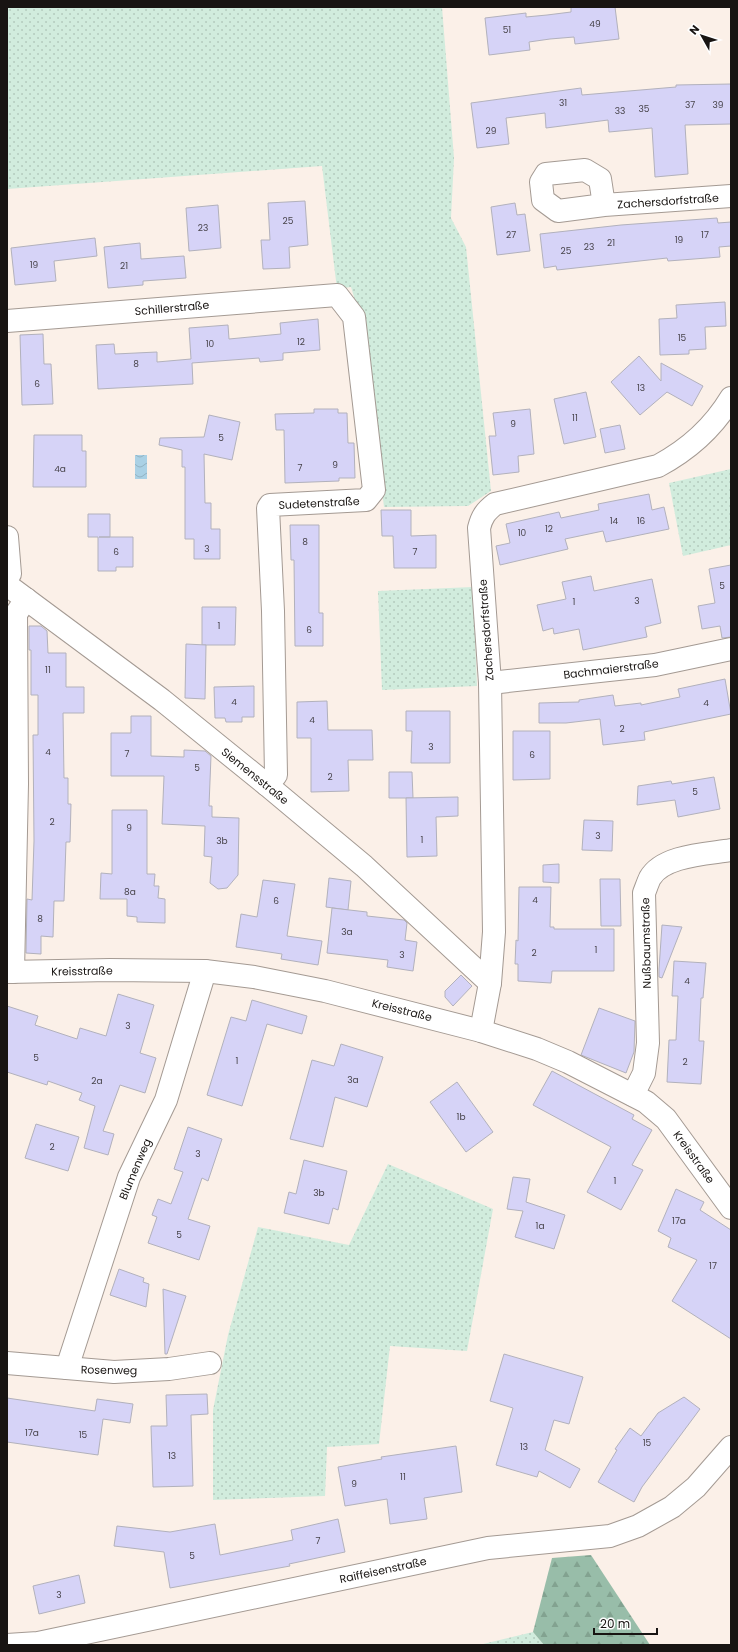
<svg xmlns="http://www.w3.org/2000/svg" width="738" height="1652" font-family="Poppins,sans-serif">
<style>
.grass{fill:url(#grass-dots)}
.forest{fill:url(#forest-firs)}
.water{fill:url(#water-waves)}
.building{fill:#d6d3f7;stroke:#b2b1bc}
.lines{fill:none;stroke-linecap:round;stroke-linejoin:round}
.minor-casing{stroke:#a49a93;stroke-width:24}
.minor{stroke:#fff;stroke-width:22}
.labels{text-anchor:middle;stroke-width:4;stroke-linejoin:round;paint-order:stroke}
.number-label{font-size:9px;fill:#48444b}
.street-label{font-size:11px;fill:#181412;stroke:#fff}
</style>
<defs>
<pattern id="grass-dots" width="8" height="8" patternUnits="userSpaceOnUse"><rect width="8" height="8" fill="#d1ecdd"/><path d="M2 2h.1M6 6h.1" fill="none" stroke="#b3cabd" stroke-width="1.8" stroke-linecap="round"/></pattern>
<pattern id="forest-firs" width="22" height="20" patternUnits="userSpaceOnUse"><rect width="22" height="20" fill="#98bda9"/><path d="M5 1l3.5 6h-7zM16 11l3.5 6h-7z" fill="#82a290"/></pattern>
<pattern id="water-waves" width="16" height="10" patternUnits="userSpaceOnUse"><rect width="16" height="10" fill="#aad1e5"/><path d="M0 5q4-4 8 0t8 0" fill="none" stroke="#92b3c3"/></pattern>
</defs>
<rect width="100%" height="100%" fill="#fbf0e8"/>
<g class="grass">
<path d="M7 7H442L454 158 451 218 466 247 491 491 468 506 384 507 361 320 351 287 337 289 322 166 7 189Z"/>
<path d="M731 469V545L683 556 669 483Z"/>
<path d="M473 587 477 686 382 690 378 591Z"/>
<path d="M388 1164 493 1209 467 1351 390 1346 379 1444 327 1447 325 1496 213 1500V1410L228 1335 258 1227 349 1245Z"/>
<path d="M533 1632 544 1645H479Z"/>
</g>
<path class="forest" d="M591 1555 650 1645H544L533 1632 552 1558Z"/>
<rect class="water" x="135" y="455" width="12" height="24"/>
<g class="building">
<path d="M571 7H615L619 39 575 44 574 37 550 39 529 42 530 50 489 55 485 18 526 13V17L547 15 571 12Z"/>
<path d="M731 84V124L685 125 688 174 655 177 652 128 609 132 608 120 546 128 545 113 506 118 509 144 477 148 471 103 581 88 582 95 676 87V85Z"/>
<path d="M305 201 308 245 289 247 290 268 263 269 261 240H270L268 203Z"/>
<path d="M515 203 517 215 525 214 530 251 497 255 491 207Z"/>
<path d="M218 205 221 248 189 251 186 208Z"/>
<path d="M717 218 718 223 731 222V246L719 247 720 257 668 261 667 258 557 270 556 266 544 268 540 234 621 225Z"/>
<path d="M95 238 97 256 54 261 56 281 15 285 11 248Z"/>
<path d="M140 243 141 259 184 256 186 278 143 281V285L108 288 104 247Z"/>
<path d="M725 302 726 326 705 327 706 349 689 350V354L660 355 659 319 677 318 676 305Z"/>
<path d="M318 319 320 350 283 353V360L260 362 259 358 192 363 193 384 98 389 96 345 114 344 115 354 157 352V362L191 359 189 328 228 325 229 339 281 334 280 323Z"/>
<path d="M43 334 44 364H51L53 404 22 405 20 335Z"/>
<path d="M639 356 661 381V363L703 386 692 406 667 392 640 415 611 382Z"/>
<path d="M586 392 596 437 564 444 554 399Z"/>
<path d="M314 409H338V413H347L348 443H354L355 478H339V481L285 483 284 430H276L275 414 314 413Z"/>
<path d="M530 409 534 454 518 456 519 472 493 475 489 436H496L493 413Z"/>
<path d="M209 415 240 422 232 460 204 454 205 503H211V529H220V559H194V539H185V467H182V450L159 445 160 438 204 437Z"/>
<path d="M620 425 625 449 605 453 600 429Z"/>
<path d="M34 435H82V451H86V487H33Z"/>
<path d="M649 494 652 510 664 507 669 529 606 542 603 531 565 539 568 549 500 565 496 546 510 543 506 524 559 512 561 518 599 510 598 504Z"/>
<path d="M381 510H411V536L436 535V568H394L393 536H382Z"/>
<path d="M88 514H110V537H99H133V567H116V571H98V537H88Z"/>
<path d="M290 525H319V613H323V646H295L294 560H291Z"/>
<path d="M731 565V637L722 638 720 626 702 629 698 606 715 603 709 569Z"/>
<path d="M591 576 594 591 652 579 661 623 645 627 647 637 583 650 579 629 554 634 553 628 543 631 537 605 566 599 562 582Z"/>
<path d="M202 607H236L235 645H202Z"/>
<path d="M29 626H41L47 631 48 653H66V687H84V713H63L64 778H68V804H71L70 842H66L64 901H54L53 937 41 936V954L26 953 27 899 32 900 34 841 33 735H38V695H31V650H29Z"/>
<path d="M186 644 206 645 205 699 185 698Z"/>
<path d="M725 679 731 714 644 732 645 740 603 745 600 719 566 723H539V703L579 702V700L613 695 615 706 641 703V705L680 697 678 689Z"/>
<path d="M254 686V717H242V722H226L225 718H215L214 687Z"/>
<path d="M327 701 328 730H372L373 760H348L349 791 311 792V738H297V702Z"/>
<path d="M406 711H450V763H411L412 731H406Z"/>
<path d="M131 716H151V756L184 757V750L205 751 211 756 209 806H212V817L239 818 238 875 227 888 218 889 210 883 212 857 204 856 205 826 162 824 164 776H111V733H131Z"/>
<path d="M513 731H550V779L513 780Z"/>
<path d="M389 772H412L413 798H389Z"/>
<path d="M714 777 720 809 678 817 675 800 637 805 638 786 671 781 672 784Z"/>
<path d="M458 797V816L436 817 437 856 407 857 406 798Z"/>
<path d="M112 810H147V874H155L154 886H159L158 898 165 899V923L137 922V917L127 916V899H100L101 873 112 874Z"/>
<path d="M584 820 613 821 612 851 582 850Z"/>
<path d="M559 864V883L543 882V865Z"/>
<path d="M329 878 351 881 348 910 326 907Z"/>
<path d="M600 879H620L621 926H601Z"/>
<path d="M263 880 295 884 287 936 322 941 318 965 281 959 282 954 236 947 241 914 257 917Z"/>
<path d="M519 887H551L550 927H554V929H614V971H552L551 983 518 981V964H515L516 940 518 941Z"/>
<path d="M332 908 367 912V916L404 920 407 923 405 940 417 942 413 971 387 967 388 960 327 953Z"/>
<path d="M662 925 682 927 662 978 659 977V969Z"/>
<path d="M674 961 706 963 703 998H701L699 1041H704L701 1084 667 1082 669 1040H676L678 996H672Z"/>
<path d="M461 975 472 986 453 1006 445 997V991Z"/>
<path d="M118 994 154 1005 140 1053 156 1058 145 1093 120 1085 103 1131 114 1134 108 1155 84 1148 95 1106 79 1100 82 1093 48 1081 47 1085 7 1072V1006L38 1016 35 1025 77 1039 80 1028 106 1036Z"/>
<path d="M252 1000 307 1016 302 1034 267 1024 242 1106 207 1095 231 1017 246 1021Z"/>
<path d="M599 1008 635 1021 634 1052 626 1073 581 1055Z"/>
<path d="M341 1044 383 1057 367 1107 335 1097 323 1147 290 1139 312 1060 334 1066Z"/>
<path d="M552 1071 634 1115 632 1119 652 1130 632 1165 643 1170 621 1210 587 1192 611 1147 533 1105Z"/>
<path d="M457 1082 493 1132 466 1152 430 1102Z"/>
<path d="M36 1124 79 1137 68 1171 25 1158Z"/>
<path d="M188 1127 222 1139 208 1181 202 1178 188 1219 210 1226 199 1260 148 1243 157 1217 152 1215 158 1199 171 1204 183 1172 174 1169Z"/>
<path d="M304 1160 347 1171 338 1210 333 1208 329 1224 284 1213 289 1192 296 1194Z"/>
<path d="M513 1177 530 1179 526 1202 565 1215 554 1249 515 1237 523 1211 507 1209Z"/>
<path d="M676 1189 704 1202 700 1210 731 1230V1339L672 1301 697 1260 668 1247 671 1238 658 1231Z"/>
<path d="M119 1269 144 1278 143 1282 149 1284 146 1307 110 1295Z"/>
<path d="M163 1289 186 1296 167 1354H165Z"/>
<path d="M504 1354 583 1377 569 1424 554 1420 545 1450 580 1469 570 1488 539 1471 537 1477 496 1465 513 1408 490 1401Z"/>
<path d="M207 1394 208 1414 191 1415 193 1486 153 1487 151 1426H167L166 1395Z"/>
<path d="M684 1397 700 1409 642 1487 634 1502 598 1482 617 1450 615 1449 630 1428 641 1436 658 1413Z"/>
<path d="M7 1398 95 1411 97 1399 133 1404 130 1423 103 1419 98 1455 7 1442Z"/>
<path d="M456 1446 462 1492 424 1498 427 1519 390 1524 387 1499 345 1506 338 1467 382 1459 381 1457Z"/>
<path d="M338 1519 345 1552 289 1564 290 1566 170 1588 164 1552 114 1546 117 1526 170 1532 215 1524 220 1555 293 1540 291 1530Z"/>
<path d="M79 1575 85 1603 39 1614 33 1586Z"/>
</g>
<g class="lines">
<defs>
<g id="minor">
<path d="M604 205 600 179 585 170 546 174 541 182 543 200 558 211 604 205 731 196"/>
<path d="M7 321 337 295 354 317 374 490 366 500 270 505 268 508 273 611 276 775 267 785"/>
<path d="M7 537 10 574 7 578"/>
<path d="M7 585 162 700 267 785 364 866 490 983"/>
<path d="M490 683 655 665 731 649"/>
<path d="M7 972 110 970 205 971 254 977 325 991 481 1031 537 1049 568 1062 646 1102 666 1119 731 1208"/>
<path d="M13 972 17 784 16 614 26 599"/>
<path d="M481 1031 490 983 494 932 490 683 479 528C482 516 486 511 495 504L658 466C688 450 713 428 731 398"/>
<path d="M633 1095 644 1073 648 1043 644 893C646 888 648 882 650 878 663 855 708 854 731 850"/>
<path d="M7 1363 114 1372 169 1369 210 1363"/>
<path d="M67 1368 129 1177 166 1100 205 971"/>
<path d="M7 1645 38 1643 488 1548 610 1536 638 1526 672 1507 696 1487 731 1447"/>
</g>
</defs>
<use href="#minor" class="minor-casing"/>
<use href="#minor" class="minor"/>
</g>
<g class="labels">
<g class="number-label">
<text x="595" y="27">49</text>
<text x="507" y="33">51</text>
<text x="563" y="106">31</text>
<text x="690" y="108">37</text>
<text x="718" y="108">39</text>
<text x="644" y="112">35</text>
<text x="620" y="114">33</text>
<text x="491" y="134">29</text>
<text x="288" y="224">25</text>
<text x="203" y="231">23</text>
<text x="511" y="238">27</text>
<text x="705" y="238">17</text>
<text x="679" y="243">19</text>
<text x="611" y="246">21</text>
<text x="589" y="250">23</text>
<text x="566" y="254">25</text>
<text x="34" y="268">19</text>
<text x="124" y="269">21</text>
<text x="682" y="341">15</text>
<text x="301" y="345">12</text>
<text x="210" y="347">10</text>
<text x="136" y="367">8</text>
<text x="37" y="387">6</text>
<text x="641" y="391">13</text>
<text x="575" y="421">11</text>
<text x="513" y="427">9</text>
<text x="221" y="441">5</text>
<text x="335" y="468">9</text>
<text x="300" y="471">7</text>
<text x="60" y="472">4a</text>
<text x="614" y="524">14</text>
<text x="641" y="524">16</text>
<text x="549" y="532">12</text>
<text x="522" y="536">10</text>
<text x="305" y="545">8</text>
<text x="207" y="552">3</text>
<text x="116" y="555">6</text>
<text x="415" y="555">7</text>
<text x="722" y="589">5</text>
<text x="637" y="604">3</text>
<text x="574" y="605">1</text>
<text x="219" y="629">1</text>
<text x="309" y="633">6</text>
<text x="48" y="673">11</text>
<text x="234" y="705">4</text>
<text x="706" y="706">4</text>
<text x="312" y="723">4</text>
<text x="622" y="732">2</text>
<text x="431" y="750">3</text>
<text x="48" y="755">4</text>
<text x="127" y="757">7</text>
<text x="532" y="758">6</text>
<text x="197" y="771">5</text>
<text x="330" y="780">2</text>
<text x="695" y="795">5</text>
<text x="52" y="825">2</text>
<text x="129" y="831">9</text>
<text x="598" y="839">3</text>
<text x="422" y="843">1</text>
<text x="222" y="844">3b</text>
<text x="130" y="895">8a</text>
<text x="535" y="903">4</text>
<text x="276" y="904">6</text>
<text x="40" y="922">8</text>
<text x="347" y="935">3a</text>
<text x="596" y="953">1</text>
<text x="534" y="956">2</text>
<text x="402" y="958">3</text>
<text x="687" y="984">4</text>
<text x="128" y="1029">3</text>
<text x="36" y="1061">5</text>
<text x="237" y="1064">1</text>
<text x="685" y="1065">2</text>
<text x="353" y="1083">3a</text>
<text x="97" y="1084">2a</text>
<text x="461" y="1120">1b</text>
<text x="52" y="1150">2</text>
<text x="198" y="1157">3</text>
<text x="615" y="1184">1</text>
<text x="319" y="1196">3b</text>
<text x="679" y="1224">17a</text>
<text x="540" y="1229">1a</text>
<text x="179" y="1238">5</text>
<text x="713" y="1269">17</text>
<text x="32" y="1436">17a</text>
<text x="83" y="1438">15</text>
<text x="647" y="1446">15</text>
<text x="524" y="1450">13</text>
<text x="172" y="1459">13</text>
<text x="403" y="1480">11</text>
<text x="354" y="1487">9</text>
<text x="318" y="1544">7</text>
<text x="192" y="1559">5</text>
<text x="59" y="1598">3</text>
</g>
<g class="street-label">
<text transform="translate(668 201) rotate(-4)" y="4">Zachersdorfstraße</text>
<text transform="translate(172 308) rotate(-5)" y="4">Schillerstraße</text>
<text transform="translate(319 503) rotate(-3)" y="4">Sudetenstraße</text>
<text transform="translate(486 630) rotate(-94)" y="4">Zachersdorfstraße</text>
<text transform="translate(611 669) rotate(-7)" y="4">Bachmaierstraße</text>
<text transform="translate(255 776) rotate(39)" y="4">Siemensstraße</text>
<text transform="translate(646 943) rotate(-91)" y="4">Nußbaumstraße</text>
<text transform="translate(82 971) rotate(-1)" y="4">Kreisstraße</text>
<text transform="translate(402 1010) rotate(14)" y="4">Kreisstraße</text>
<text transform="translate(694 1157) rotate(54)" y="4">Kreisstraße</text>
<text transform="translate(135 1169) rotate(-67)" y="4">Blumenweg</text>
<text transform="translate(109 1370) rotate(1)" y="4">Rosenweg</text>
<text transform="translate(383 1570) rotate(-12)" y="4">Raiffeisenstraße</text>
</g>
</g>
<rect width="738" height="1652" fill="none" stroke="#181412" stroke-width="16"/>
<g transform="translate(702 36) rotate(309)" stroke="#ffffff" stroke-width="3" paint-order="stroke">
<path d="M0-3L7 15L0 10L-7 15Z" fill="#181412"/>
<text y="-6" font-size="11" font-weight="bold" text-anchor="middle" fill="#181412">N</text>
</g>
<path d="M594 1628v6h63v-6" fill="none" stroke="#181412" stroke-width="2"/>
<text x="600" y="1628" font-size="12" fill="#181412" stroke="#ffffff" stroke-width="3" paint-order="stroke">20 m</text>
</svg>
